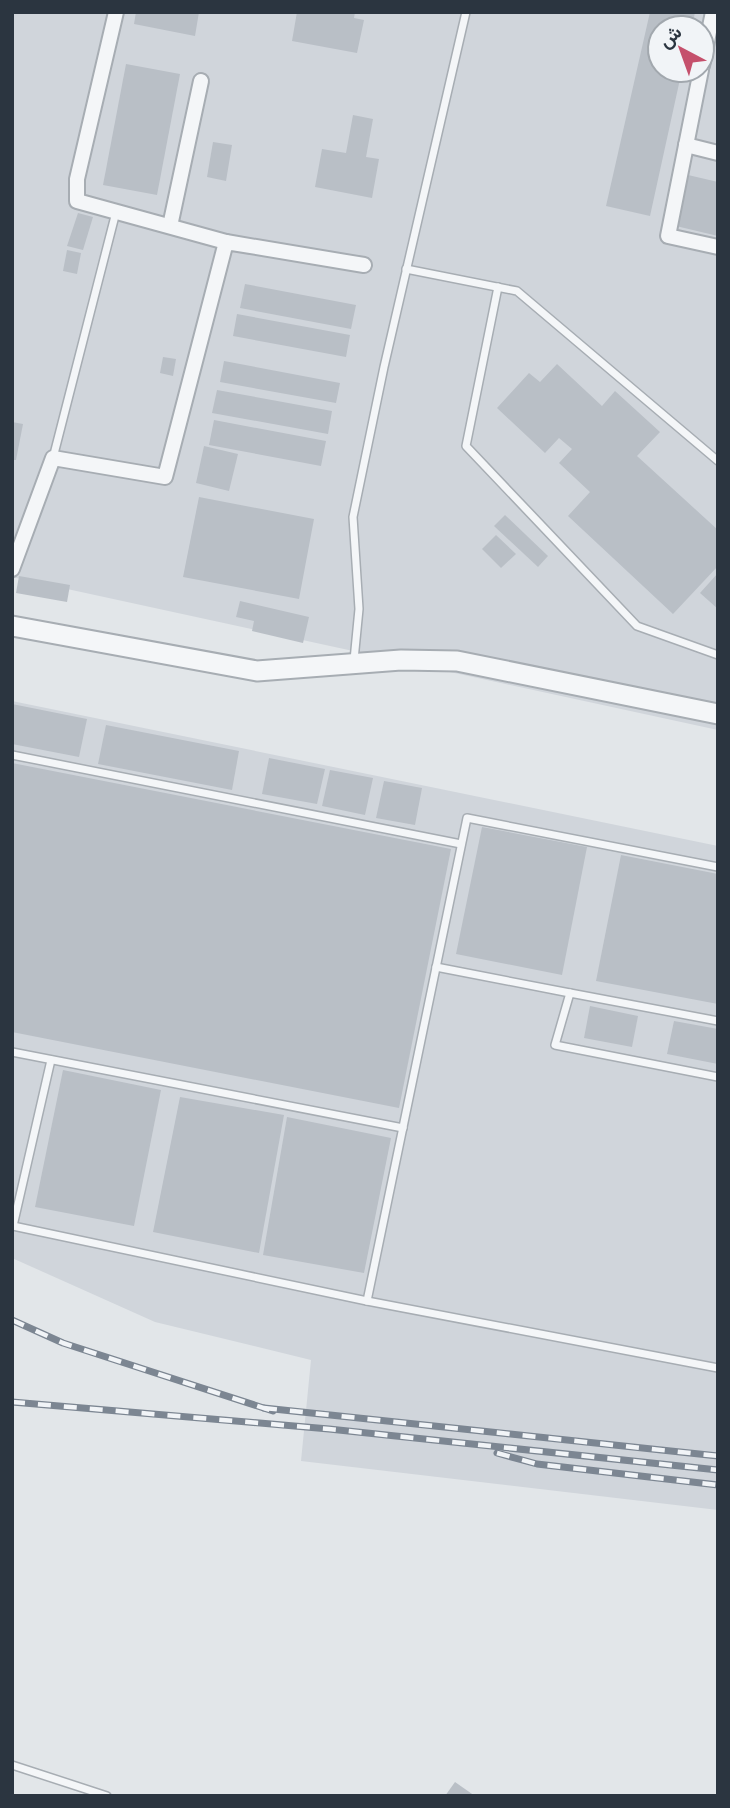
<svg xmlns="http://www.w3.org/2000/svg" width="730" height="1808" font-family="Quicksand,Vazirmatn,sans-serif">
<style>
.built{fill:#d0d5db;fill-rule:evenodd}
.building{fill:#b9bfc6}
.lines{fill:none;stroke-linecap:round;stroke-linejoin:round}
.service-casing{stroke:#a7adb3;stroke-width:10}
.minor-casing{stroke:#a7adb3;stroke-width:18}
.tertiary-casing{stroke:#a7adb3;stroke-width:23}
.service{stroke:#f4f6f8;stroke-width:7}
.minor{stroke:#f4f6f8;stroke-width:14}
.tertiary{stroke:#f4f6f8;stroke-width:19}
.rail-casing{stroke:#7c8692;stroke-width:7}
.rail{stroke:#f1f4f7;stroke-width:4.5;stroke-dasharray:13;stroke-linecap:butt}
</style>
<rect width="100%" height="100%" fill="#e2e6e9"/>
<g class="built">
<path d="M12 12H718V730L12 577ZM660 28H702V70H660Z"/>
<path d="M12 701 718 846V1510L301 1461 311 1360 155 1322 12 1258Z"/>
</g>
<g class="building">
<path d="M136 12H199L195 36 134 24Z"/>
<path d="M297 12H355L354 18 364 20 357 53 292 41Z"/>
<path d="M650 12H695L692 28H660V70H682L650 216 606 206Z"/>
<path d="M126 64 180 74 157 195 103 185Z"/>
<path d="M353 115 373 119 366 157 379 159 372 198 315 187 322 149 346 153Z"/>
<path d="M213 142 232 145 226 181 207 177Z"/>
<path d="M688 175 718 182V236L676 226Z"/>
<path d="M78 213 93 217 83 250 67 246Z"/>
<path d="M67 250 81 253 77 274 63 271Z"/>
<path d="M245 284 356 305 351 329 240 308Z"/>
<path d="M237 314 350 335 346 357 233 336Z"/>
<path d="M163 357 176 359 173 376 160 373Z"/>
<path d="M224 361 340 383 336 403 220 382Z"/>
<path d="M557 364 602 406 615 391 660 432 637 456 718 530V566L673 614 568 516 590 492 559 463 572 449 559 438 545 453 497 408 529 373 540 382Z"/>
<path d="M217 390 332 411 328 434 212 413Z"/>
<path d="M214 420 326 441 321 466 209 445Z"/>
<path d="M12 422 23 424 16 460H12Z"/>
<path d="M204 446 238 454 229 491 196 483Z"/>
<path d="M199 497 314 519 299 599 183 577Z"/>
<path d="M505 515 548 556 538 567 494 526Z"/>
<path d="M496 535 516 554 501 568 482 549Z"/>
<path d="M718 573V609L700 593Z"/>
<path d="M19 576 70 585 67 602 16 593Z"/>
<path d="M240 601 309 617 303 643 252 631 254 621 236 617Z"/>
<path d="M12 704 87 719 79 757 12 744Z"/>
<path d="M106 725 239 751 232 790 98 764Z"/>
<path d="M269 758 325 769 317 804 262 794Z"/>
<path d="M12 763 451 849 399 1108 12 1032Z"/>
<path d="M330 770 373 778 365 815 322 806Z"/>
<path d="M384 781 422 788 415 825 376 818Z"/>
<path d="M482 827 587 847 562 975 456 954Z"/>
<path d="M621 855 718 874V1004L596 981Z"/>
<path d="M590 1006 638 1016 632 1047 584 1038Z"/>
<path d="M674 1021 718 1029V1064L667 1054Z"/>
<path d="M63 1070 161 1090 134 1226 35 1207Z"/>
<path d="M180 1097 284 1115 259 1253 153 1232Z"/>
<path d="M287 1117 391 1138 364 1273 263 1255Z"/>
<path d="M455 1782 475 1796H445Z"/>
</g>
<g class="lines">
<defs>
<g id="service">
<path d="M406 269 517 291 718 461"/>
<path d="M498 287 466 446 637 626 718 655"/>
<path d="M53 458 116 212"/>
<path d="M354 660 359 609 353 517 384 367 466 12"/>
<path d="M12 755 461 844"/>
<path d="M436 967 570 993"/>
<path d="M718 1021 570 993 555 1045 718 1077"/>
<path d="M12 1052 403 1128"/>
<path d="M51 1060 13 1226 367 1301 718 1368"/>
<path d="M367 1301 467 818 718 867"/>
<path d="M12 1765 107 1796"/>
</g>
<g id="minor">
<path d="M116 12 77 179V201L226 242"/>
<path d="M702 66 713 12"/>
<path d="M701 70 668 236 718 247"/>
<path d="M686 145 718 153"/>
<path d="M170 226 201 81"/>
<path d="M12 569 53 458 165 477 226 242 364 265"/>
</g>
<path id="tertiary" d="M12 626 257 671 401 660 457 661 718 714"/>
</defs>
<use href="#service" class="service-casing"/>
<use href="#minor" class="minor-casing"/>
<use href="#tertiary" class="tertiary-casing"/>
<use href="#service" class="service"/>
<use href="#minor" class="minor"/>
<use href="#tertiary" class="tertiary"/>
<defs>
<g id="rail">
<path d="M12 1320 63 1343 273 1411"/>
<path d="M12 1402 329 1429 718 1470"/>
<path d="M264 1408 718 1456"/>
<path d="M497 1453 537 1464 718 1485"/>
</g>
</defs>
<use href="#rail" class="rail-casing"/>
<use href="#rail" class="rail"/>
</g>
<rect width="730" height="1808" fill="none" stroke="#2b3540" stroke-width="28"/>
<g transform="translate(681 49) rotate(319)"><circle r="33" fill="#f1f4f7" stroke="#a2a8ae" stroke-width="2"/>
<path d="M0-5L12 26L0 18L-12 26Z" fill="#c5506c"/>
<text y="-10" font-size="19" font-weight="bold" text-anchor="middle" fill="#2b3540">ش</text>
</g>
</svg>
